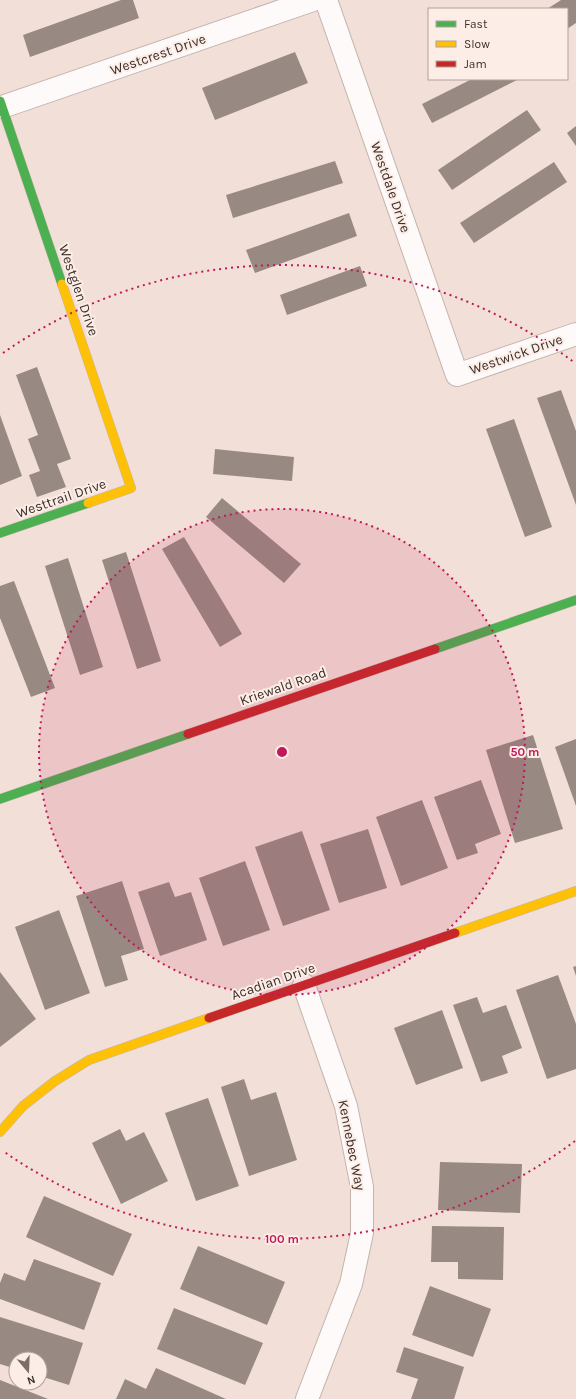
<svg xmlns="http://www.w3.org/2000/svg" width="576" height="1399" font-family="Karla,sans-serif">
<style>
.building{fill:#988a83}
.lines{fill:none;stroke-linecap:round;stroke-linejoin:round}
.street-casing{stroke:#c3b4ad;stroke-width:24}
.fast-casing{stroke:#c3b4ad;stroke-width:10}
.slow-casing{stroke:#c3b4ad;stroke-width:10}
.jam-casing{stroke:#c3b4ad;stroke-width:10}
.street{stroke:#fdfaf9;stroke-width:22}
.fast{stroke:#4caf50;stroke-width:9}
.slow{stroke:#ffc107;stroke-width:9}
.jam{stroke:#c62828;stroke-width:9}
.ring{fill:none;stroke:#c2185b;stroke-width:2;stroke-dasharray:2 4}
.labels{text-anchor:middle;stroke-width:4;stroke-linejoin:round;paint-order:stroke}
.street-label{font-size:14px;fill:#3c2f29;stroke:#fcede7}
.centre{fill:#c2185b;stroke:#fcede7;stroke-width:2}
.ring-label{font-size:12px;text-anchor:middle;font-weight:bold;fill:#c2185b;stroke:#fcede7;stroke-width:4;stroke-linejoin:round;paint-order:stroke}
</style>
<rect width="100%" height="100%" fill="#f2dfd7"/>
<g class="building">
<path d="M121 0H133L139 18 30 57 23 35Z"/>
<path d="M561 0H576V23L567 29V9H547Z"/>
<path d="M295 52 308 83 215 120 202 88Z"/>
<path d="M472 79H519L432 123 422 104Z"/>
<path d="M527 110 541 130 452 190 438 170Z"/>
<path d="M576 126V146L567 133Z"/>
<path d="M335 161 343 183 233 218 226 195Z"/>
<path d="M554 162 567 182 474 243 460 223Z"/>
<path d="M349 213 357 236 255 273 246 250Z"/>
<path d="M360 266 367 286 287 315 280 295Z"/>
<path d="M37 367 71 459 57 464 66 487 37 497 29 475 40 471 28 439 38 435 16 375Z"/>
<path d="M561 390 576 431V505L537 398Z"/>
<path d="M0 415 22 476 0 485Z"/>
<path d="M514 419 552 527 525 537 486 429Z"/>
<path d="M215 449 294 457 292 481 213 474Z"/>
<path d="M222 498 301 564 284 583 206 517Z"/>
<path d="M184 537 242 634 220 647 162 549Z"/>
<path d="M126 552 161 661 137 669 102 560Z"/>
<path d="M68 558 103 667 80 675 45 566Z"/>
<path d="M14 581 55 688 31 697 0 618V586Z"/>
<path d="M533 735 563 829 515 843 486 750Z"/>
<path d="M576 739V806L555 747Z"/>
<path d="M481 780 501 834 475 844 478 853 457 860 434 797Z"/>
<path d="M422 800 448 868 401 886 376 817Z"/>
<path d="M368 829 387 888 339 903 320 844Z"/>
<path d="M302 831 330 910 283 926 255 847Z"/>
<path d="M245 861 270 930 223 946 199 878Z"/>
<path d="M122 881 144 949 121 956 128 980 105 987 76 896Z"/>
<path d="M169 882 175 897 191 892 207 940 160 956 138 892Z"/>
<path d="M59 910 90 993 45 1010 15 927Z"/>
<path d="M576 966V976L573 967Z"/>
<path d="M0 972 36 1019 0 1047Z"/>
<path d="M558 975 576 1024V1069L547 1079 516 990Z"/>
<path d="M477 997 483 1013 506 1005 522 1048 502 1056 508 1073 481 1082 453 1005Z"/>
<path d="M442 1010 463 1068 416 1085 394 1028Z"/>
<path d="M244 1079 251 1100 276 1092 297 1160 249 1176 221 1087Z"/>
<path d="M208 1098 239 1186 196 1201 165 1113Z"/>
<path d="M120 1129 126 1141 144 1132 168 1181 121 1204 92 1143Z"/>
<path d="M440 1162 522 1164 520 1213 438 1210Z"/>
<path d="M44 1196 132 1234 113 1276 26 1237Z"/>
<path d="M432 1226 504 1227 503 1280 458 1279V1262H431Z"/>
<path d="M198 1246 285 1282 267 1325 180 1289Z"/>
<path d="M34 1259 101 1283 84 1330 0 1299V1283L4 1273 25 1281Z"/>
<path d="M430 1286 491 1309 473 1357 412 1335Z"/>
<path d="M174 1308 263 1343 245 1385 157 1349Z"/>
<path d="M0 1317 83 1343 69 1385 40 1376V1359H16V1369L0 1364Z"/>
<path d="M404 1347 464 1367 454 1399H411L418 1379 396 1372Z"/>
<path d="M156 1368 226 1399H116L125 1379 146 1389Z"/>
<path d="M0 1380 48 1399H0Z"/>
</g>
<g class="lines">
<defs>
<g id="street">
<path d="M326 0 457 375 576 334"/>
<path d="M2 107 313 0"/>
<path d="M304 985 346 1106 362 1187V1233L351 1284 307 1399"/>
</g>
<g id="fast">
<path d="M0 101 62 284"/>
<path d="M0 533 88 503"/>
<path d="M435 649 576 600"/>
<path d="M0 799 188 734"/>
</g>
<g id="slow">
<path d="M62 284 131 488 88 503"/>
<path d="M455 933 576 891"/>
<path d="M0 1132 23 1106 55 1081 89 1060 209 1018"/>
</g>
<g id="jam">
<path d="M188 734 435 649"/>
<path d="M209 1018 455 933"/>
</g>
</defs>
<use href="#street" class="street-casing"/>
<use href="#fast" class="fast-casing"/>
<use href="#slow" class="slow-casing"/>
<use href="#jam" class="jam-casing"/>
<use href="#street" class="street"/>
<use href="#fast" class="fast"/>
<use href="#slow" class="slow"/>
<use href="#jam" class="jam"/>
</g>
<circle cx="282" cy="752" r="243" fill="#c2185b" fill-opacity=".12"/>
<g class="ring">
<circle cx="282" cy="752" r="243"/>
<path d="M575 1141A487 487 0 0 1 3 1151M3 353A487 487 0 0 1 575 363"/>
</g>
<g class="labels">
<g class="street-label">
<text transform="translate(158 54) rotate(-19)" y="5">Westcrest Drive</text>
<text transform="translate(391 187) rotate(71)" y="5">Westdale Drive</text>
<text transform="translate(79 290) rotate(71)" y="5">Westglen Drive</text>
<text transform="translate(516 354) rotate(-19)" y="5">Westwick Drive</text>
<text transform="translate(61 498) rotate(-19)" y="5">Westtrail Drive</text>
<text transform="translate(283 686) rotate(-19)" y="5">Kriewald Road</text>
<text transform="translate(273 981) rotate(-19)" y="5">Acadian Drive</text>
<text transform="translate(352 1145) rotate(79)" y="5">Kennebec Way</text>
</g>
</g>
<circle cx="282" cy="752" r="6" class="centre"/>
<g class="ring-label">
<text x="525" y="756">50 m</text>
<text x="282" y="1243">100 m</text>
</g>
<rect x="428" y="8" width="140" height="72" fill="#fcede7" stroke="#afa19b"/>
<rect x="436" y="21" width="20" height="6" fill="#4caf50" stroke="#afa19b"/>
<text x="464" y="28" font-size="12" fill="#3c2f29">Fast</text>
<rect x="436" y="41" width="20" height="6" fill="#ffc107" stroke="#afa19b"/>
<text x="464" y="48" font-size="12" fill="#3c2f29">Slow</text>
<rect x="436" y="61" width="20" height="6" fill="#c62828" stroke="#afa19b"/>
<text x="464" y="68" font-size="12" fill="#3c2f29">Jam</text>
<g transform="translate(28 1371) rotate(161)"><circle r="19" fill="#fcede7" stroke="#afa19b"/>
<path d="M0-3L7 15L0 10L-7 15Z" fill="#7c6d66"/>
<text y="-6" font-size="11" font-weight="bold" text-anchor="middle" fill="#3c2f29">N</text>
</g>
</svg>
